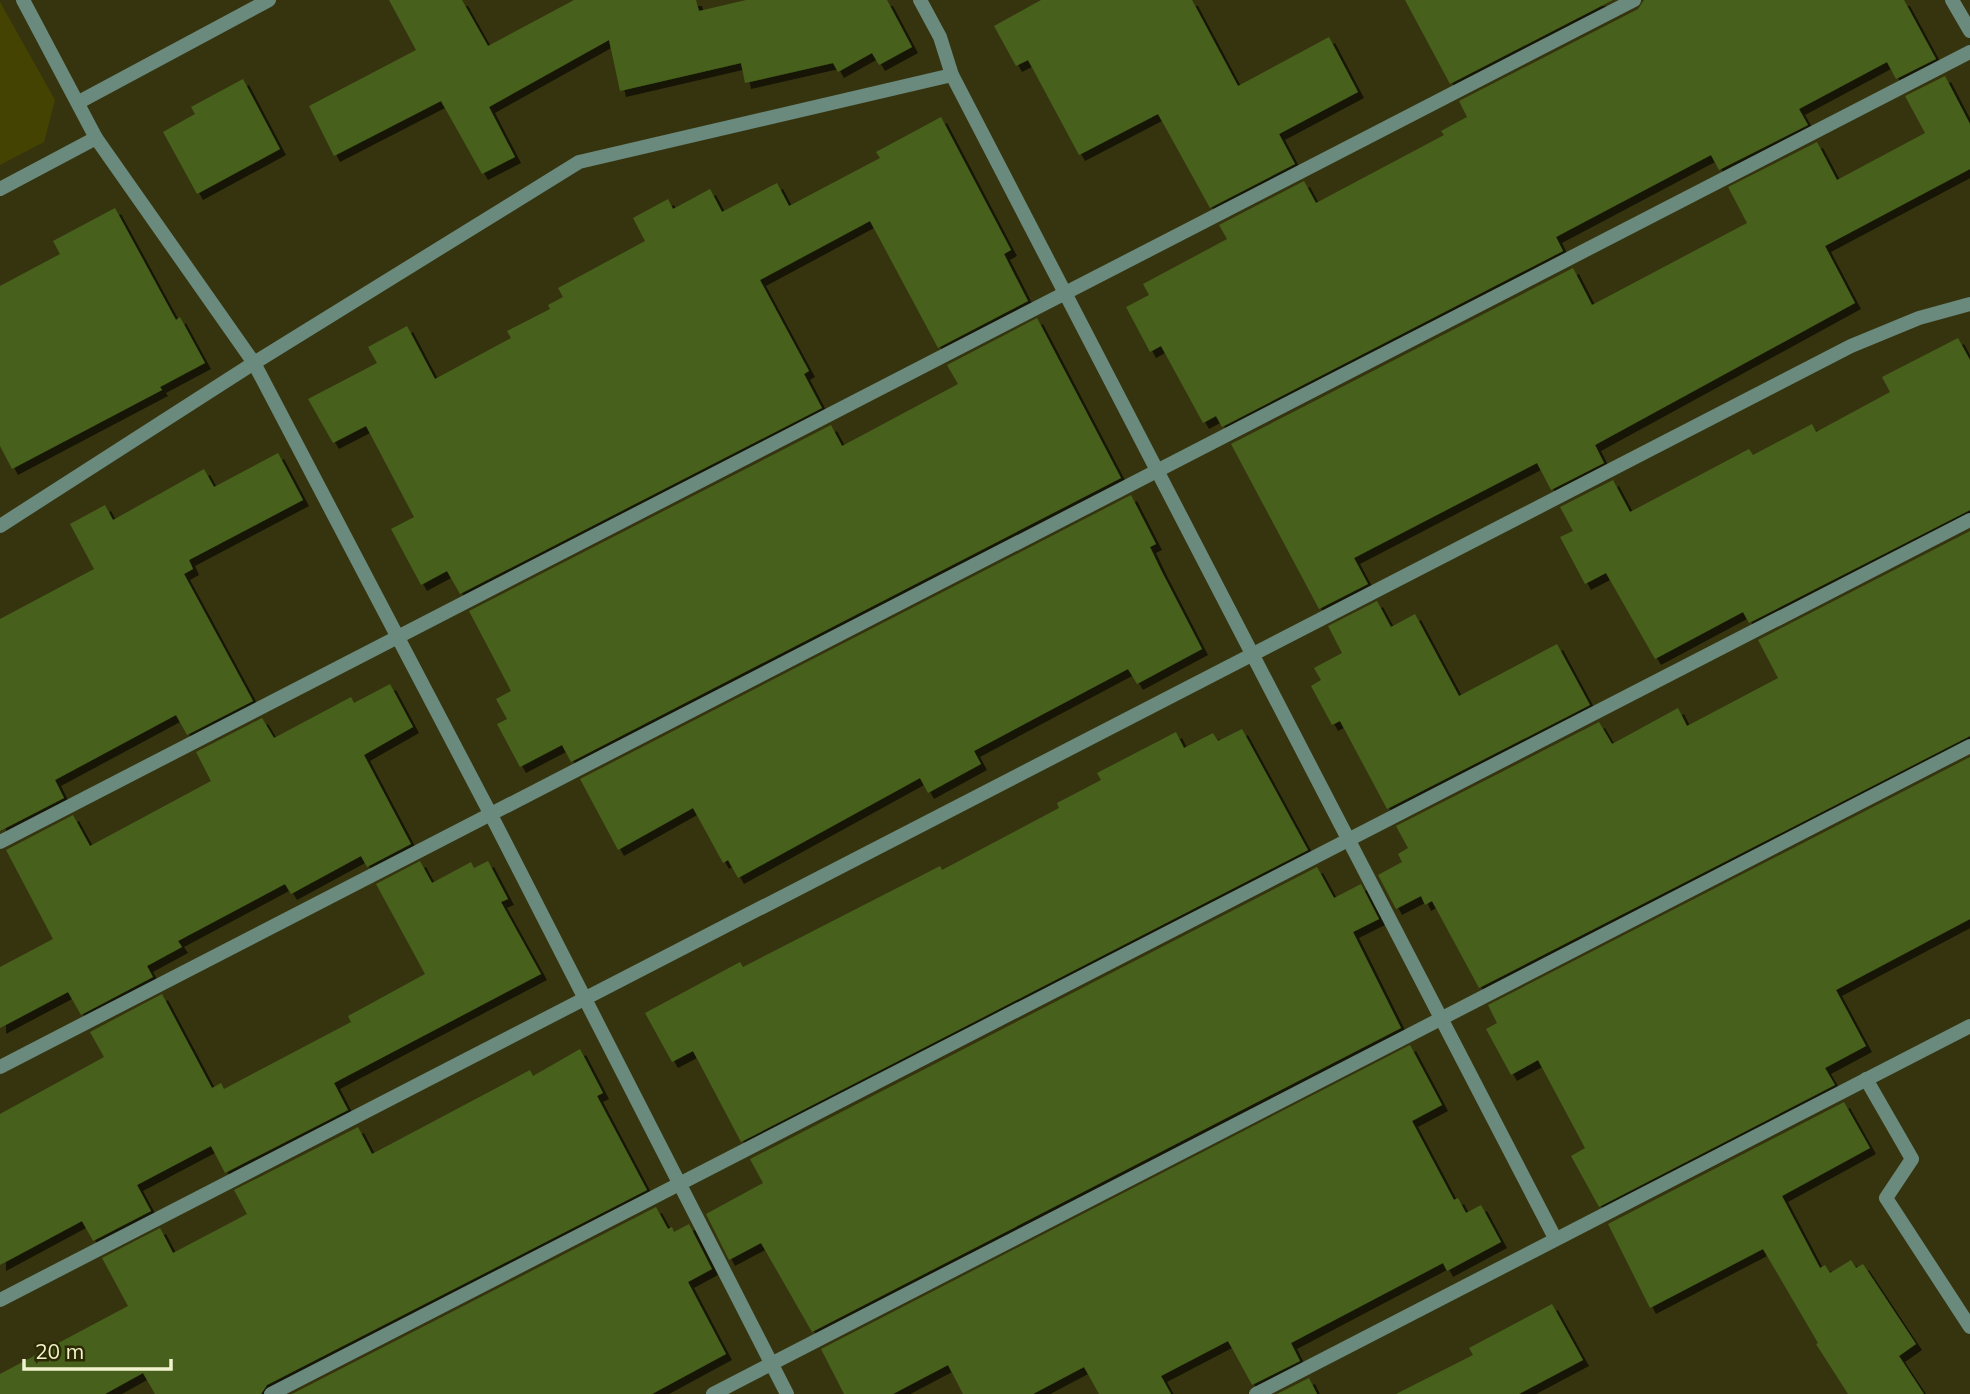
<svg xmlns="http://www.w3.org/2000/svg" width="1970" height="1394" font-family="Mulish,sans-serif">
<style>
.green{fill:#454302}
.building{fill:#46601c;filter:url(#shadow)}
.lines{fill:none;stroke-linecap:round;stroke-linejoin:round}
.street{stroke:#698a7d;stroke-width:14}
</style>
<defs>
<filter id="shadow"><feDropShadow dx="6" dy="6" stdDeviation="0" flood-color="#0009"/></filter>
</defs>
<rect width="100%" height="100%" fill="#36340e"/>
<path class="green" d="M0 2 55 100 44 142 0 165Z"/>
<g class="building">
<path d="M389 0H462L488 46 574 0H696L699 11 746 0H887L912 47 879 65 872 53 838 72 833 63 745 83 741 63 620 91 609 40 489 107 515 157 482 174 441 101 334 156 309 106 416 50Z"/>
<path d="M1041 0H1192L1238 86 1329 37 1358 92 1279 134 1295 164 1210 208 1158 114 1079 155 1028 60 1016 66 994 26Z"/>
<path d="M1405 0H1613L1450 84Z"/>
<path d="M1644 0H1904L1936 59 1896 79 1887 62 1799 109 1808 125 1719 170 1711 155 1556 237 1563 251 1222 427 1216 416 1203 423 1161 346 1150 352 1126 307 1149 295 1143 284 1227 239 1219 225 1304 181 1316 203 1444 135 1441 131 1467 117 1459 101 1638 9Z"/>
<path d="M1945 76 1970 124V169L1825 246 1855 303 1595 445 1604 463 1551 490 1537 463 1354 558 1368 584 1319 609 1231 444 1573 268 1592 305 1747 223 1728 187 1817 142 1837 180 1925 133 1905 96Z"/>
<path d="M243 79 280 149 197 194 163 132 195 114 191 107Z"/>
<path d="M941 117 1011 250 1004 254 1028 301 938 348 870 221 760 280 809 371 804 374 822 408 460 594 447 571 421 585 391 529 414 517 366 426 333 443 308 399 377 363 368 347 407 326 435 379 511 338 507 331 550 309 548 305 563 297 558 288 645 241 633 218 668 199 673 209 710 189 722 212 777 183 789 206 880 158 876 152Z"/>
<path d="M115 208 176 320 180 317 205 363 160 387 162 390 12 469 0 446V286L60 254 53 241Z"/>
<path d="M1037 318 1121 478 571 762 562 745 520 767 497 724 507 719 496 699 511 691 469 611 831 425 842 446 958 384 947 365Z"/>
<path d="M1958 338 1970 360V510L1749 623 1743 612 1655 659 1606 573 1585 584 1560 537 1573 531 1560 507 1613 480 1630 512 1749 449 1753 455 1812 424 1816 432 1890 392 1882 377Z"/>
<path d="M278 453 303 500 189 560 193 569 184 574 253 701 187 735 176 715 55 780 64 798 0 831V619L94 569 70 524 105 505 113 520 204 469 214 487Z"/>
<path d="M1131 495 1156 544 1150 547 1161 570 1202 649 1137 684 1128 669 974 751 981 764 928 793 920 778 738 878 728 860 723 863 693 808 618 850 580 779Z"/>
<path d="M1970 531V736L1479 988 1432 901 1425 905 1421 896 1396 909 1378 875 1402 862 1398 854 1408 848 1396 826 1599 722 1612 744 1678 708 1687 726 1778 678 1758 640Z"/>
<path d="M1377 601 1391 627 1415 614 1459 696 1557 644 1590 705 1387 809 1340 721 1332 725 1311 686 1321 680 1314 668 1342 653 1328 626Z"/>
<path d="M390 684 413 727 364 755 411 844 367 867 361 856 291 894 285 884 178 941 182 947 147 966 153 977 81 1015 68 992 0 1028V967L53 939 6 850 73 815 90 846 211 781 196 752 262 718 274 738 351 697 354 703Z"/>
<path d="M1242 729 1308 850 741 1142 693 1051 672 1062 645 1013 740 962 743 967 940 866 942 870 1059 808 1057 803 1101 780 1097 773 1176 732 1184 748 1213 733 1218 741Z"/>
<path d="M1970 757V919L1836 990 1866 1046 1825 1068 1835 1085 1599 1207 1571 1156 1585 1148 1538 1060 1511 1075 1486 1029 1497 1023 1488 1005Z"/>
<path d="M420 861 432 883 471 862 474 868 488 861 508 899 501 902 541 974 334 1083 348 1110 225 1173 211 1146 137 1185 151 1211 93 1241 82 1221 0 1265V1114L104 1057 90 1032 162 994 212 1088 221 1083 224 1089 351 1022 348 1016 425 974 376 884Z"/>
<path d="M1317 867 1334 898 1361 884 1379 919 1353 932 1401 1028 812 1332 761 1243 729 1260 706 1214 763 1183 750 1159Z"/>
<path d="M1410 1045 1442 1105 1412 1121 1454 1200 1458 1198 1466 1213 1481 1205 1501 1242 1447 1271 1443 1263 1291 1343 1300 1361 1252 1385 1228 1341 1161 1376 1171 1394H1099L1084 1367 1033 1394H963L948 1365 893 1394H844L821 1349Z"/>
<path d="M580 1049 603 1093 597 1096 647 1190 267 1385 261 1394H155L143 1373 105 1394H0V1374L128 1306 102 1258 160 1228 173 1253 247 1214 234 1190 358 1127 372 1154 530 1070 533 1076Z"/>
<path d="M1844 1102 1870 1148 1782 1196 1820 1268 1825 1265 1830 1273 1851 1260 1856 1268 1863 1264 1916 1344 1899 1356 1924 1394H1848L1816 1344 1818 1343 1763 1249 1650 1308 1608 1224Z"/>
<path d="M656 1207 668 1229 672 1227 674 1232 689 1224 712 1269 688 1282 726 1354 652 1394H292Z"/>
<path d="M1552 1304 1583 1360 1519 1394H1396L1473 1355 1469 1348Z"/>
<path d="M1309 1378 1317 1394H1277Z"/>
</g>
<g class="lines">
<g class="street">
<path d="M23 0 96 138 254 363 490 813 787 1394"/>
<path d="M920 0 940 37 952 75 1555 1238"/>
<path d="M1952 0 1970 31"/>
<path d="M79 102 269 0"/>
<path d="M0 189 96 138"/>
<path d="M0 526 254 363 579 162 952 75"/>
<path d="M0 842 1634 0"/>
<path d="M0 1067 1970 52"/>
<path d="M1866 1079 1912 1159 1886 1198 1970 1327"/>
<path d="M0 1300 1851 346 1919 318 1970 304"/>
<path d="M271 1394 1970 520"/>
<path d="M713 1394 1970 746"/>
<path d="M1256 1394 1970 1026"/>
</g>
</g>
<path d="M24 1359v10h147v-10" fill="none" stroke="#f1f2ce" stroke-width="3.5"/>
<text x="35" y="1359" font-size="21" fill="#f1f2ce" stroke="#2c2a03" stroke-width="5" paint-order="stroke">20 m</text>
</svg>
